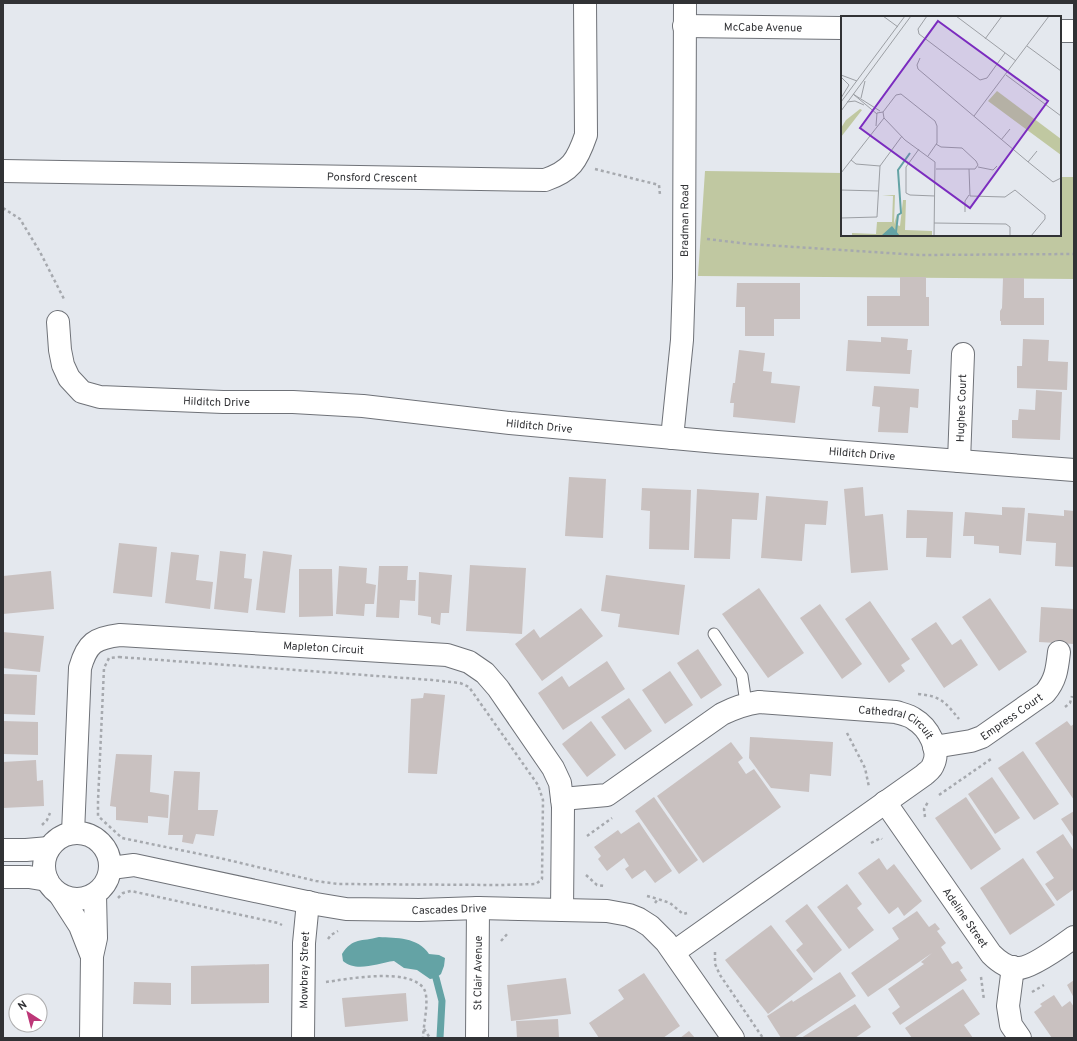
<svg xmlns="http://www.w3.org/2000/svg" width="1077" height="1041" font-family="Overpass,sans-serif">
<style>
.green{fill:#c0c8a1}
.water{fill:#64a3a5}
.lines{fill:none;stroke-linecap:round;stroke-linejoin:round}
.stream{stroke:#64a3a5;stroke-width:7}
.building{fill:#c9c1c0}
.lane-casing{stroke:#6f7278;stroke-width:13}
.street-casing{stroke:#6f7278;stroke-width:24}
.path{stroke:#a6a9ae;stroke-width:2.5;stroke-dasharray:3 3;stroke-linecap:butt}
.lane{stroke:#fff;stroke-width:11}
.street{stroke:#fff;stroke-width:22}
.labels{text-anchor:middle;stroke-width:4;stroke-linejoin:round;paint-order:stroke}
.street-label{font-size:11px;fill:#313235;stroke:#fff}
.inset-river{fill:none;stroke:#64a3a5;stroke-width:2}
.inset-road{fill:none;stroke:#9c9fa4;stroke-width:1}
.view{fill:#7b2cbf;fill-opacity:0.15;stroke:#7b2cbf;stroke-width:2}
.inset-edge{fill:none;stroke:#313235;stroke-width:2}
</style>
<rect width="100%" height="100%" fill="#e4e8ee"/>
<path class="green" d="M705 171 842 173V235H1060V177H1074V279L698 276Z"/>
<path class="water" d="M379 937C396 938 418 937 429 954L439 955 445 958 444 966 441 974 436 978 430 979 417 970 404 968 394 961C377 963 357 973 343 961L342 954C353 937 361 942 379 937Z"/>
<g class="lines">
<path class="stream" d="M436 978 442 1001 440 1038"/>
</g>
<g class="building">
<path d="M900 277H926V297H929V326H867V296H900Z"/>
<path d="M1003 278H1024V298H1044V325H1001V321H1000V311L1002 308Z"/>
<path d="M737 283H800V319H774V336H745V307H736Z"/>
<path d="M881 337 908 339 907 350H912L910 374 846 371 848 340 881 342Z"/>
<path d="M1023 339 1049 340 1048 361 1068 362 1067 390 1017 388V366H1022Z"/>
<path d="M739 350 765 353 763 371 772 372 771 383 800 386 795 423 733 417 734 403H730L733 383H735Z"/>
<path d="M874 386 919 389 918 408 910 407 908 433 878 432 880 407 872 406Z"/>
<path d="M1036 390 1062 392 1060 440 1012 438V420H1018L1019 409 1035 410Z"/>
<path d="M569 477 606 479 603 538 565 536Z"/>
<path d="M863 487 865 516 883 514 888 570 851 573 844 489Z"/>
<path d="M642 488 691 490 689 550 649 549 650 511 641 510Z"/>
<path d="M697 489 759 493 757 520 732 519 730 559 694 558Z"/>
<path d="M766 496 828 501 826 525 805 524 802 561 761 558Z"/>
<path d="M1002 507 1025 508 1021 555 999 553V546L974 544V536H963L965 512 1002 515Z"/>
<path d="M907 510 953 512 951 558 926 557 927 538H906Z"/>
<path d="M1064 510 1074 511V567L1055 566 1056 543 1026 541 1028 513 1064 516Z"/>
<path d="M119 543 157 547 152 597 113 593Z"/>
<path d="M220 551 246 554 244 578 252 579 248 613 214 609Z"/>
<path d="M263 551 292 555 285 613 256 610Z"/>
<path d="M171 552 199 555 196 580 213 582 210 609 165 603Z"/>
<path d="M470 565 526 568 522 634 466 631Z"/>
<path d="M339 566 367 568 366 583 376 585 374 604H365L364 616 336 614Z"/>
<path d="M379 566H408L407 580H416L415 601 400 600 399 618 376 617Z"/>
<path d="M299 569H332L333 616 299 617Z"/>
<path d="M51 571 54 609 3 614V576Z"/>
<path d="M419 572 452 575 449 613H441L440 625 431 623V617L418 615Z"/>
<path d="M606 575 685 585 679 635 618 627 620 614 601 611Z"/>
<path d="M759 588 804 653 768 678 722 614Z"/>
<path d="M990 598 1027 652 999 671 962 617Z"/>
<path d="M870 601 910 659 901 665 905 671 889 683 845 619Z"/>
<path d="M820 604 862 664 842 679 800 618Z"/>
<path d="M1041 607 1074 609V644L1039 642Z"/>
<path d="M581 608 603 636 542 681 515 644 534 629 540 638Z"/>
<path d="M936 622 952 645 961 639 978 665 944 688 911 639Z"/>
<path d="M3 632 44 636 40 672 3 668Z"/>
<path d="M698 649 722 685 701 699 677 663Z"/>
<path d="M607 661 625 689 563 730 538 693 562 676 569 687Z"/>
<path d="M670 671 693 705 665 724 642 690Z"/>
<path d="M3 674 37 675 35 715 3 714Z"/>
<path d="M424 693 445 695 437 774 408 773 411 699 423 698Z"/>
<path d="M629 698 652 731 625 750 601 717Z"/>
<path d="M3 721 38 722V755L3 754Z"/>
<path d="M591 721 616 755 587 777 562 744Z"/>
<path d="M1067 721 1071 726 1074 724V800L1035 743Z"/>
<path d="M750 737 833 742 831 776 810 774 809 792 771 788 749 758Z"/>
<path d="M731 742 743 758 738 762 746 774 754 769 781 807 703 863 657 796Z"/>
<path d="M1023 751 1059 804 1034 820 998 768Z"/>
<path d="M116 754 152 755 150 792 169 795 168 818 148 816V823L116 820V807L110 806Z"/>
<path d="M36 760 37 781 43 780 44 806 3 808V762Z"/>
<path d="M174 771 200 772 198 810H218L214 836 196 834 193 844 182 842 183 835H168Z"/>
<path d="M992 777 1020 818 995 834 968 794Z"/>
<path d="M654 797 698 860 679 874 635 811Z"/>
<path d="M966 797 1001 849 971 870 935 818Z"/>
<path d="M1074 811V838L1061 819Z"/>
<path d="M639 822 672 871 655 883 645 870 632 879 625 869 629 866 624 858 607 871 598 859 601 856 594 847 618 830 621 834Z"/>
<path d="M1063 834 1074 851V889L1057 901 1045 884 1054 878 1036 852Z"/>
<path d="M879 858 887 870 894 864 922 901 904 916 898 907 889 914 858 873Z"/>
<path d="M1023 858 1055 905 1010 935 980 888Z"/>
<path d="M847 884 862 904 857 908 874 930 849 949 817 907Z"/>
<path d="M807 904 842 950 814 973 796 950 803 944 785 921Z"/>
<path d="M917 911 929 927 935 923 940 929 937 931 946 943 941 947 952 964 958 961 963 968 960 970 967 980 900 1025 892 1013 900 1007 888 989 924 964 921 962 932 953 868 997 851 973 899 939 892 928Z"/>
<path d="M771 925 813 979 768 1014 725 960Z"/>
<path d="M269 964V1003L191 1004V966Z"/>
<path d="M840 972 856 996 794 1038H781L767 1016 792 1000 793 1002Z"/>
<path d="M644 973 680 1026 663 1038H599L589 1023 624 999 618 990Z"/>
<path d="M566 978 571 1014 511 1021 507 985Z"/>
<path d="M1074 980V998L1067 985Z"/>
<path d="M134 982 171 983V1005L133 1004Z"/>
<path d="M963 989 980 1014 964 1025 973 1038H912L905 1028Z"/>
<path d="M406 993 408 1021 345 1027 342 998Z"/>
<path d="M1054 995 1062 1007 1070 1001 1074 1007V1021L1073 1022 1074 1024V1038H1052L1034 1012 1042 1006 1040 1004Z"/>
<path d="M855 1004 871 1027 855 1038H801Z"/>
<path d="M558 1019 559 1038H517L516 1021Z"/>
<path d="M689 1031 695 1038H680Z"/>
</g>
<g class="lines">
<defs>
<path id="lane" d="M714 634 742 676 746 703"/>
<g id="street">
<path id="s1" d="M684 26 842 28"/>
<path d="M1060 31H1074"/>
<path id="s2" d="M3 171 545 180C571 171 577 161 586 135L585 3"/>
<path id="s3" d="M58 322 60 350 63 365 69 378 82 392 100 397 223 402H293L363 406 510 423 717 442 1074 470"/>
<path id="s4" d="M672 438 682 340 684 278 685 3"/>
<path id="s5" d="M959 461 963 354"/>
<path id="s6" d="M934 747 971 741 982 737 1045 693C1056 680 1057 669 1059 652"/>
<path id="s7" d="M562 799 607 795 722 714C734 708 745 704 759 702L896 712C902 714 909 715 914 719 928 727 941 750 933 765 932 769 927 772 924 775L674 952"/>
<path id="s8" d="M885 802 991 954C998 961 1008 969 1019 968 1031 968 1063 945 1074 937"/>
<circle cx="77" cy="866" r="33"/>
<path id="s9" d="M73 833 80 668C87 643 95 638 120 635L447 655 469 662 485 673 498 688 553 768 560 783 563 807 562 910"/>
<path d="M3 850H26L49 848"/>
<path id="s10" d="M111 868 134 865 316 904 346 909 419 910 478 908 562 910 607 911 629 915 639 919 650 926 666 942 733 1038"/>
<path d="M3 877H29L47 880"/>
<path d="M60 895 80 926 91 954"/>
<path d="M1013 967 1008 1006 1011 1025 1020 1038"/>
<path d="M91 1038 92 956 96 938 95 895"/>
<path id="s11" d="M303 1038 304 943 308 902"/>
<path id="s12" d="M477 1038 478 908"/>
</g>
</defs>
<use href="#lane" class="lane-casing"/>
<use href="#street" class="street-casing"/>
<g class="path">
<path d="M595 169 659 185 660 195"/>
<path d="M3 208 20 219 40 252 65 301"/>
<path d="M707 239 749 244 919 255 1074 254"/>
<path d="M119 657 432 680 460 683 469 687 538 785 543 800 542 879 536 884 500 885 338 884 316 881 224 859 122 838 98 816V801L104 668 109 658Z"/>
<path d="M918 694C941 696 945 702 959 719"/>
<path d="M1065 707 1070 703 1072 696"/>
<path d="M847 733 865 768 869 787"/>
<path d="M939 795 991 759"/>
<path d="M925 817 924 809 928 802"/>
<path d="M42 825 47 820 50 813"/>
<path d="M587 836 612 818"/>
<path d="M871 843 881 838 882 839"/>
<path d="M586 875 597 885 605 886"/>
<path d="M647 896 658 899"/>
<path d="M118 898 123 893 131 891 278 923 282 925"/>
<path d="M655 903 658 899 670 903 683 914 687 913"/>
<path d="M328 939 331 935 338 931"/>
<path d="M501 941 509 932"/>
<path d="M715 952V964L720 975 763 1038"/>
<path d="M981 977 984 1000"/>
<path d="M326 982C348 979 410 967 424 989 430 999 423 1026 423 1038"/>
<path d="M1032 992 1044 985"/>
<path d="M424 1029 430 1038"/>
</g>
<use href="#lane" class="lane"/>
<use href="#street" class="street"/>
</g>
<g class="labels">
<g class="street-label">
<text dy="4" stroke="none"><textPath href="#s1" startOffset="79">McCabe Avenue</textPath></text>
<text dy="4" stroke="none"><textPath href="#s2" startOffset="369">Ponsford Crescent</textPath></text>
<text dy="4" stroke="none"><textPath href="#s4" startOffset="218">Bradman Road</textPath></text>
<text dy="4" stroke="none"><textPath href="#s3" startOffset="212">Hilditch Drive</textPath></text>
<text dy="4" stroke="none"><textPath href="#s5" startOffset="53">Hughes Court</textPath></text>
<text dy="4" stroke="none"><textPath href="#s3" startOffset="536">Hilditch Drive</textPath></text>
<text dy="4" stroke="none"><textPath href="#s3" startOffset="860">Hilditch Drive</textPath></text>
<text dy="4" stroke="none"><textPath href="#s9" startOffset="426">Mapleton Circuit</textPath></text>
<text dy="4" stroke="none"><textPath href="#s6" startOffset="85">Empress Court</textPath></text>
<text dy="4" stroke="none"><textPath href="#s7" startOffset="366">Cathedral Circuit</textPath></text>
<text dy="4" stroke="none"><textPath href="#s10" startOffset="343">Cascades Drive</textPath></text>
<text dy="4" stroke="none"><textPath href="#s8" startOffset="141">Adeline Street</textPath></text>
<text dy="4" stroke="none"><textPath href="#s11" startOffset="68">Mowbray Street</textPath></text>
<text dy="4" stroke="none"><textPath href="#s12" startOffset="65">St Clair Avenue</textPath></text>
</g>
</g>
<g transform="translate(841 16)">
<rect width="220" height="220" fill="#e4e8ee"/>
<path d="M156 75 220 123V139L147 85ZM19 93 21 94 0 121V112L5 104ZM41 179H54L53 208 56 198V209L59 210 62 184H65L64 214 91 215V220H11V217L35 218 36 206H51L52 180Z" fill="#c0c8a1"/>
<path d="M51 210 59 220H18L41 219Z" fill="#64a3a5"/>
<path class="inset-river" d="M55 216 57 199 60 197 57 154 69 137"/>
<path class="inset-road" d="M42 0 57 11M86 0 77 13 78 18 139 64 146 62 164 37M115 0 175 45M144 23 161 0M186 30 220 55M79 42 76 49 77 53 186 145 212 166 220 162M0 59 16 65M165 59 220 100M0 61 8 69 0 82M12 78 39 95M12 78 36 98M20 82 24 65M0 86 64 0M6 86 14 85 23 89M0 95 70 0M42 96 55 79 60 78 94 105 96 110V127L87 140M133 100 208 0M43 102 64 124 94 146 93 220M160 124 169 113M78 133 65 151V177L69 179 94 180M10 144 15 148 39 150M187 146 196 135M137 151 152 154 156 150M95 153H134L137 149 135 145 121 132 100 131 95 128M128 153 129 180 164 181 174 174 204 199V203L190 220M0 157 43 102 42 96 36 97 35 110M0 174 38 175M124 196V185L128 179M0 202 36 201 39 150 61 120M93 207 165 208 169 211V220"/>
<path class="view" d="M97 5 207 85 129 192 19 112Z"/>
<rect width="220" height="220" class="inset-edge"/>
</g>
<rect width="1077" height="1041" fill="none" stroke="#313235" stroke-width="8"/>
<g transform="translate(28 1013) rotate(324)"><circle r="19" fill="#ffffff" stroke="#adadae"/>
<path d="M0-3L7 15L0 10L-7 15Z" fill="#bd3778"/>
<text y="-6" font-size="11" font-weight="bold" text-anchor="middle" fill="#313235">N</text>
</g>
</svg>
